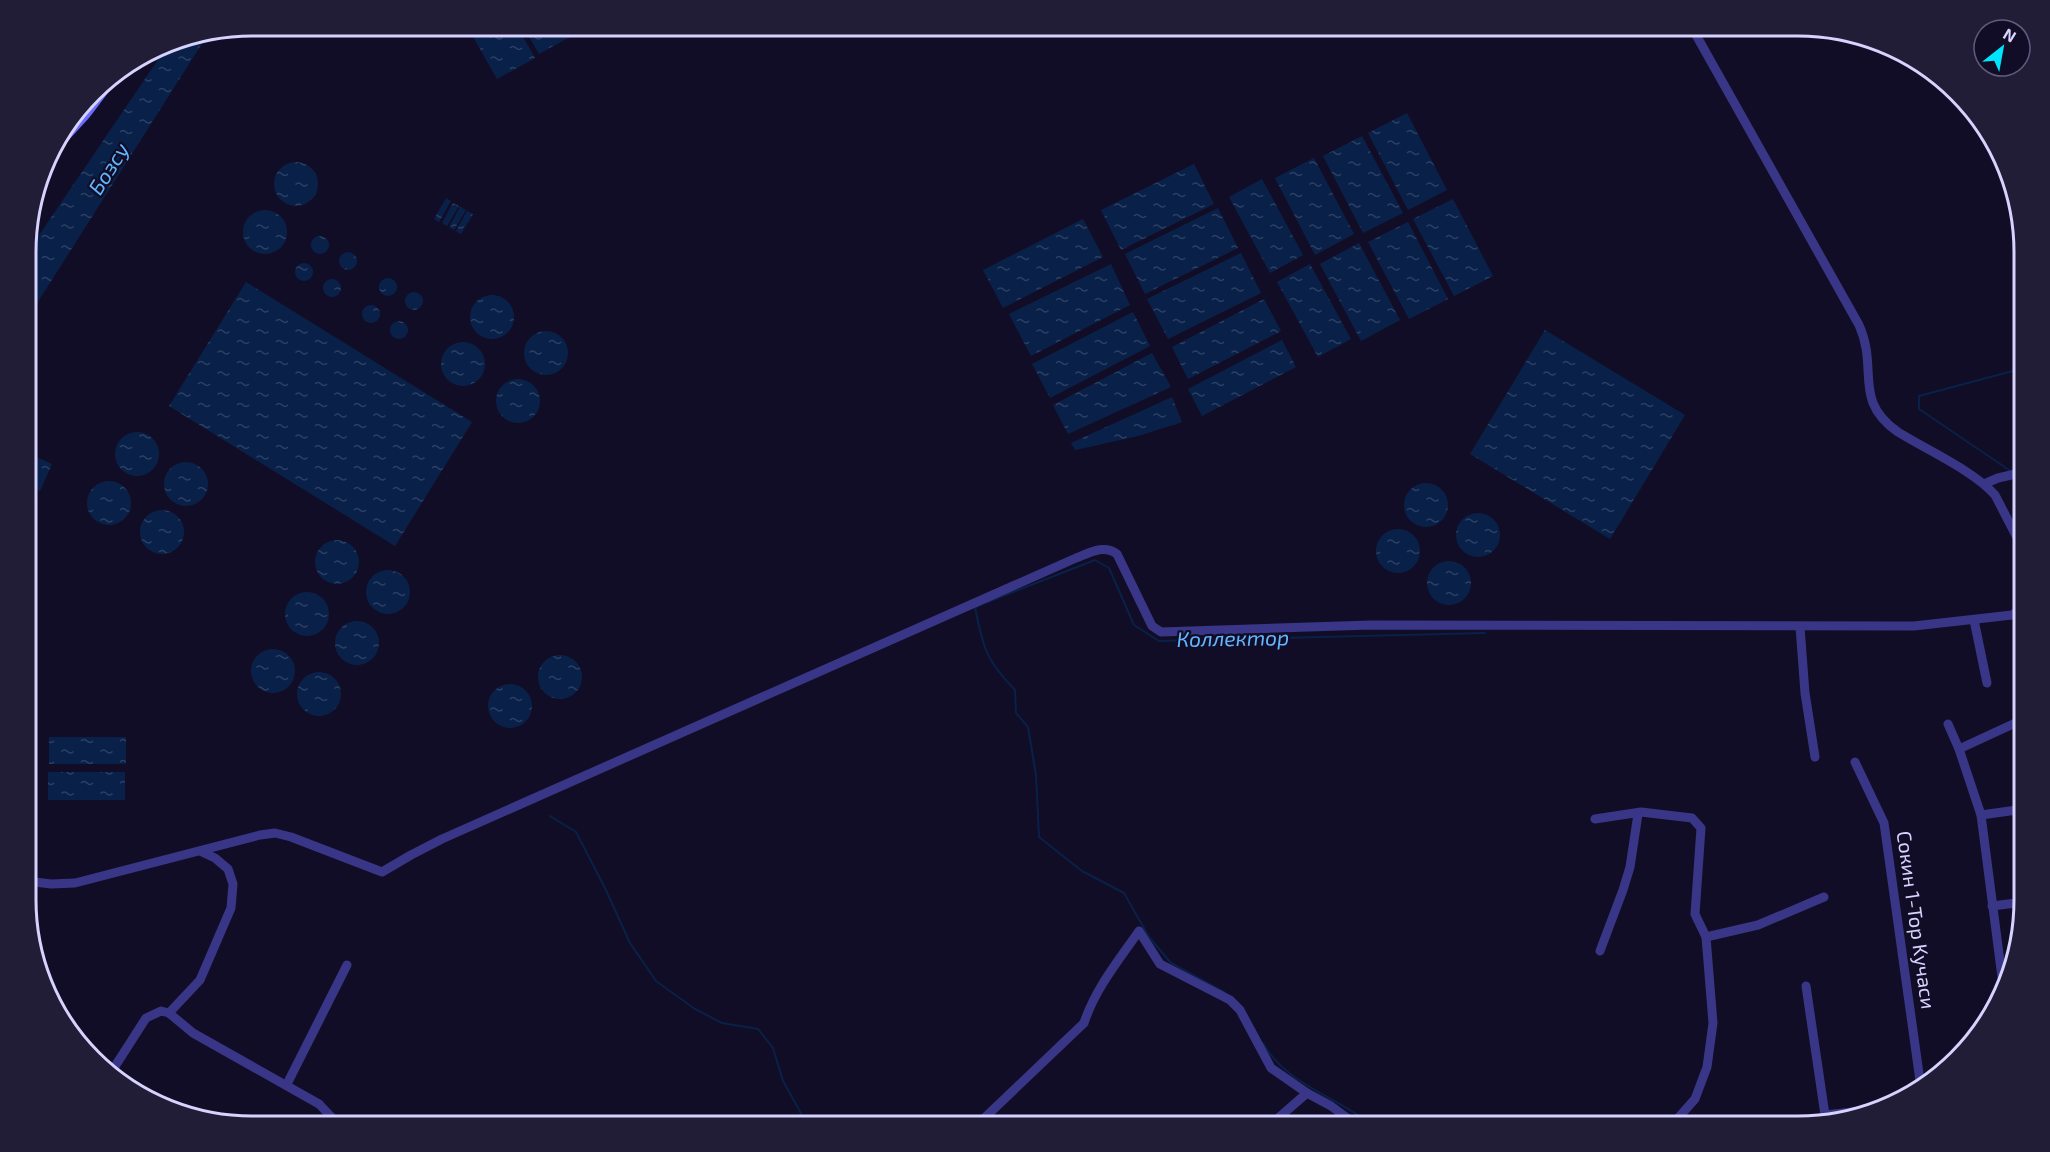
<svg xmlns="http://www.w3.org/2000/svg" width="2050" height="1152" font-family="'Exo 2',sans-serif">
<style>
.water{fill:url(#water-ripples)}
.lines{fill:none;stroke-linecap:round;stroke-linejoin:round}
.stream{stroke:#092149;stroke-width:2}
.minor{stroke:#393688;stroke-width:9}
.secondary{stroke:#6c6aff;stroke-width:14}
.labels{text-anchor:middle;stroke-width:4.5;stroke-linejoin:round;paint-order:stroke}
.street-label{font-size:20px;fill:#d7d3ff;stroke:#120d26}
.water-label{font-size:21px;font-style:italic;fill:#61b6ff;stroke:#120d26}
.rim{fill:none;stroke:#d7d3ff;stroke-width:3}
</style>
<defs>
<pattern id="water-ripples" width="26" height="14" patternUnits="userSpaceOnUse" patternTransform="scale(1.5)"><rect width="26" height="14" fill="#092149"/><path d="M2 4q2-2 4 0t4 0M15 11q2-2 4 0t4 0" fill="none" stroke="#2c4064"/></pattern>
</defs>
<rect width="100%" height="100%" fill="#120d26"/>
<g class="water">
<path d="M467 26H517L535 58 497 79Z"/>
<path d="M523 26H573L577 33 539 54Z"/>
<path d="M208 34 27 319V253L170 42Z"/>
<path d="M1407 113 1447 190 1408 210 1368 133Z"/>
<path d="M1362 136 1403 213 1363 233 1323 156Z"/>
<path d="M1314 158 1354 234 1315 255 1275 178Z"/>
<circle cx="296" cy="184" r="22"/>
<path d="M1194 164 1214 204 1121 250 1101 210Z"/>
<path d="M1262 179 1303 255 1270 273 1229 197Z"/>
<path d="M446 198 451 201 439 222 434 219Z"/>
<path d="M1453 199 1493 276 1454 296 1413 219Z"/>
<path d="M453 203 459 206 447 226 442 223Z"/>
<path d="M460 207 466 210 454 230 449 227Z"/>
<path d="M1218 208 1238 248 1145 294 1125 254Z"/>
<circle cx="265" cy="232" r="22"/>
<path d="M467 211 473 214 461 234 456 231Z"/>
<path d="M1083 219 1103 257 1003 308 983 270Z"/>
<path d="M1408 222 1448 299 1409 319 1368 242Z"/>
<circle cx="320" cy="245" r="9"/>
<path d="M1359 243 1400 320 1361 341 1320 264Z"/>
<circle cx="348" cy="261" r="9"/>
<path d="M1241 253 1261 293 1168 339 1147 299Z"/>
<circle cx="304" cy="272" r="9"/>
<path d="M1111 264 1130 305 1031 356 1009 314Z"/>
<path d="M1310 264 1351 339 1318 357 1277 282Z"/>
<circle cx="388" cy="287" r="9"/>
<circle cx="332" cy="288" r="9"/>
<path d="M246 282 472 422 395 546 169 406Z"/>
<circle cx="414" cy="301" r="9"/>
<circle cx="492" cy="317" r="22"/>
<path d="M1264 299 1281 331 1188 379 1172 347Z"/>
<circle cx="371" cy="314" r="9"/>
<path d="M1133 312 1150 346 1050 398 1032 364Z"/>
<circle cx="399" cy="330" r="9"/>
<path d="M1545 330 1685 415 1610 539 1470 454Z"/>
<circle cx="546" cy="353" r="22"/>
<path d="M1282 340 1296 367 1202 416 1188 389Z"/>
<circle cx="463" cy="364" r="22"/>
<path d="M1152 353 1171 387 1068 434 1053 405Z"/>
<circle cx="518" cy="401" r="22"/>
<path d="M1172 397 1182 422 1138 436 1075 450 1071 443Z"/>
<circle cx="137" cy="454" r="22"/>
<path d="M27 453 52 464 40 491 27 486Z"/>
<circle cx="186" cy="484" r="22"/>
<circle cx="109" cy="503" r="22"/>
<circle cx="1426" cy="505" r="22"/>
<path d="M27 493 38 498 27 523Z"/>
<circle cx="162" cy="532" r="22"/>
<circle cx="1478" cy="535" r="22"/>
<circle cx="1398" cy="551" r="22"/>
<circle cx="337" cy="562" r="22"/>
<circle cx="1449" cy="583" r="22"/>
<circle cx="388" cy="592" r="22"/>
<circle cx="307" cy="614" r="22"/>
<circle cx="357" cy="643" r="22"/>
<circle cx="273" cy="671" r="22"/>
<circle cx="560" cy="677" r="22"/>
<circle cx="319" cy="694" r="22"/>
<circle cx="510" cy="706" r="22"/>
<rect x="49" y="737" width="77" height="27"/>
<rect x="48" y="772" width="77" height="28"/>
</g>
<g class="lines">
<g class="stream">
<path d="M2012 472 1919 409V396L2024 368"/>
<path d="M2016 476 2024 495"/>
<path d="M550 816 576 832 605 888 630 943 656 981 695 1009 722 1023 758 1029 773 1048 783 1081 808 1126"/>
<path d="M1224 992 1171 963 1149 937 1124 893 1082 871 1039 837 1036 775 1028 727 1016 713 1015 690C986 660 983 648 975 607L1095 560 1109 568 1134 625 1159 641 1485 633"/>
<path d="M1263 1043C1286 1085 1339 1097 1373 1126"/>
</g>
<g class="minor">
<path d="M1691 26 1859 325C1879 369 1852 400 1898 432 1927 450 1974 471 1995 495L2024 551"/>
<path d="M1984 484 1998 478 2024 472"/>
<path d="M1974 620 1987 683"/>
<path d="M1800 627 1805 693 1815 757"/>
<path d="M1948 724 1959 749 1981 815 2003 985"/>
<path d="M1959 749 2024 719"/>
<path d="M1855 762 1884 823 1921 1088"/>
<path d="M1981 815 2024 809"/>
<path d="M1595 819 1641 812 1692 818 1701 828 1695 914 1706 937 1713 1023 1707 1067 1695 1099 1671 1126"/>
<path d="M27 881 51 884 75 883 260 835 275 833 291 837 382 872 411 855 442 839 1076 558C1089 553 1104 544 1117 554L1152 626 1161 632 1371 625 1914 626 2012 615 2024 607"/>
<path d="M1992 906 2024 902"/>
<path d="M1706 937 1758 925 1824 897"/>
<path d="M1600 951 1623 890 1630 867 1638 814"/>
<path d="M1806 986 1825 1115 1862 1111"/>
<path d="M169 1013 200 980 231 908 233 884 228 869 215 858 202 852"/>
<path d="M112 1071 146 1018 161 1011 169 1013 193 1033 319 1104 340 1126"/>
<path d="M287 1084 347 965"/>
<path d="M976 1126 1084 1023C1095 989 1119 960 1139 931L1160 964 1230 1000 1240 1010 1271 1068 1307 1093 1331 1106 1358 1126"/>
<path d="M1269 1126 1307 1093"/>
</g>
<path class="secondary" d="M52 148 84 113 112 76"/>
</g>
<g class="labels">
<g class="street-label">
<text transform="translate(1916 920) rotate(82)" y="7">Сокин 1-Тор Kучаси</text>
</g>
<g class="water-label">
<text transform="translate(109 169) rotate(-58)" y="7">Бозсу</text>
<text transform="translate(1233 639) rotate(-1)" y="7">Коллектор</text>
</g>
</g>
<path d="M0 0H2050V1152H0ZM252 36H1798A216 216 0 0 1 2014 252V900A216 216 0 0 1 1798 1116H252A216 216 0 0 1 36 900V252A216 216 0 0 1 252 36Z" fill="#221d37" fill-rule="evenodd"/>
<path class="rim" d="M252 36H1798A216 216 0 0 1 2014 252V900A216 216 0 0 1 1798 1116H252A216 216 0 0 1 36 900V252A216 216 0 0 1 252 36Z"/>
<g transform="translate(2002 48) rotate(31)"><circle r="28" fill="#120d26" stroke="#615c7d" stroke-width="1.5"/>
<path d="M0-4.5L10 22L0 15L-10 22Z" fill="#00e5fe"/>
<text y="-9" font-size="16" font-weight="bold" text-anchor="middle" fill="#d7d3ff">N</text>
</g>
</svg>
